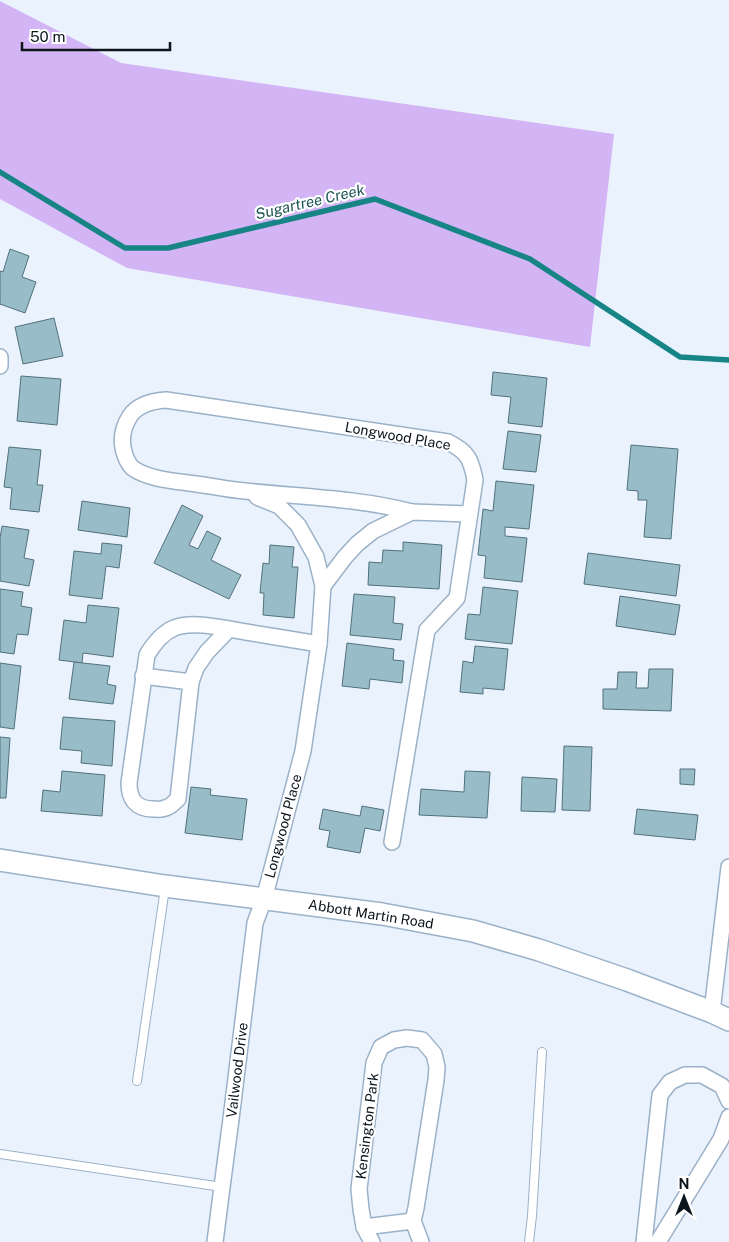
<svg xmlns="http://www.w3.org/2000/svg" width="729" height="1242" font-family="'Public Sans',sans-serif">
<style>
.green{fill:#d3b4f5}
.lines{fill:none;stroke-linecap:round;stroke-linejoin:round}
.stream{stroke:#178586;stroke-width:5.5}
.building{fill:#99bcc9;stroke:#51717d}
.lane-casing{stroke:#9bb1c8;stroke-width:10}
.street-casing{stroke:#9bb1c8;stroke-width:18}
.secondary-casing{stroke:#9bb1c8;stroke-width:24}
.lane{stroke:#fff;stroke-width:8}
.street{stroke:#fff;stroke-width:15}
.secondary{stroke:#fff;stroke-width:21}
.labels{text-anchor:middle;stroke-width:4.5;stroke-linejoin:round;paint-order:stroke}
.street-label{font-size:14px;fill:#0c141c;stroke:#fff}
.water-label{font-size:15px;font-style:italic;fill:#1b5453;stroke:#fff}
</style>
<rect width="100%" height="100%" fill="#eaf3fd"/>
<path class="green" d="M0 1 121 63 614 134 590 347 127 268 0 199Z"/>
<g class="lines">
<path class="stream" d="M0 172 125 248H168L375 199 530 259 680 357 729 360"/>
</g>
<g class="building">
<path d="M10 249 29 256 22 277 36 282 25 313 0 304V305V271L3 272Z"/>
<path d="M54 318 63 356 23 364 15 327Z"/>
<path d="M493 372 547 378 542 427 508 423 511 397 491 395Z"/>
<path d="M21 376 61 379 57 425 17 421Z"/>
<path d="M508 431 541 435 536 472 503 469Z"/>
<path d="M631 445 678 449 671 539 644 537 647 500H638V491L627 490Z"/>
<path d="M9 447 41 450 37 485H43L39 512 10 509 12 488 4 487Z"/>
<path d="M496 481 534 485 529 529 505 527V536L527 538 522 582 484 578 486 556 478 555 483 509 493 511Z"/>
<path d="M82 501 130 508 127 537 78 530Z"/>
<path d="M182 505 203 516 189 545 198 549 207 531 221 538 211 560 241 575 229 599 154 563Z"/>
<path d="M2 526 29 530 24 558 34 560 29 586 0 581V538Z"/>
<path d="M403 542 442 545 439 589 368 585 369 562 382 563 383 550 403 551Z"/>
<path d="M102 543 122 545 119 568 106 566 102 599 69 595 74 551 101 554Z"/>
<path d="M270 545 294 547 292 567H298L294 618 263 615 264 593H260L263 563 269 564Z"/>
<path d="M588 553 680 565 676 596 584 584Z"/>
<path d="M483 587 518 591 512 644 465 639 468 614 480 615Z"/>
<path d="M0 589 23 592 21 606 32 608 28 635 17 634 14 654 0 652Z"/>
<path d="M354 594 395 597 393 623 403 624 401 640 350 635Z"/>
<path d="M620 596 680 605 675 635 616 626Z"/>
<path d="M88 605 119 608 113 657 83 653 82 663 59 660 64 620 86 623Z"/>
<path d="M347 643 394 649 393 660 404 661 402 683 370 679 369 689 342 686Z"/>
<path d="M475 646 508 649 504 690 483 688V694L460 692 463 661 473 663Z"/>
<path d="M74 662 110 666 107 684 116 686 113 704 69 699Z"/>
<path d="M0 663 21 666 14 729 0 727Z"/>
<path d="M649 669H673L671 711 603 709V689H617L618 672H637L636 688H648Z"/>
<path d="M63 717 115 721 112 766 81 763 82 751 60 749Z"/>
<path d="M0 737 10 738 6 798H0Z"/>
<path d="M564 746 592 747 590 811 562 810Z"/>
<path d="M680 769H695L694 785 680 784Z"/>
<path d="M62 771 105 775 102 816 41 811 43 790 60 792Z"/>
<path d="M465 771 490 772 487 818 419 815 421 789 464 792Z"/>
<path d="M522 777 557 779 555 812 521 811Z"/>
<path d="M191 787 211 789 210 795 247 799 242 840 185 833Z"/>
<path d="M362 806 384 810 380 831 365 828 360 853 327 847 330 831 319 829 323 809 360 816Z"/>
<path d="M637 809 698 815 695 840 634 834Z"/>
</g>
<g class="lines">
<defs>
<g id="lane">
<path d="M137 1081 165 888"/>
<path d="M0 1154 222 1187"/>
<path d="M529 1242 532 1216 542 1052"/>
</g>
<g id="street">
<path d="M0 357V366"/>
<path d="M323 586 345 557 357 544 373 531 412 512 469 514"/>
<path d="M229 629 207 652 196 668 191 682 178 799C174 802 171 807 165 808 162 810 157 809 153 809 136 809 129 799 129 783L147 655C153 645 162 633 174 628 193 620 227 629 246 632 270 636 295 640 319 644"/>
<path d="M143 676 191 682"/>
<path d="M392 842 427 630 457 598 475 480C471 459 468 452 448 442L166 400C152 401 138 404 130 416 121 430 120 445 127 460 129 463 130 467 134 469 151 480 176 481 196 484 213 486 229 490 245 491 301 497 358 498 412 512"/>
<path d="M712 1012 729 867"/>
<path d="M364 1227 413 1221"/>
<path d="M215 1242 222 1187 231 1119 255 923 264 899 303 751 319 644 323 586 316 557 298 525 279 506 257 497"/>
<path d="M372 1242 364 1227 361 1209 359 1189 374 1063 381 1047 394 1040 407 1038 422 1040 434 1054 437 1067 436 1080 416 1208 413 1221 421 1242"/>
<path d="M644 1242 660 1095 670 1082 685 1075H702L722 1086 729 1101"/>
<path d="M658 1242 721 1139 729 1117"/>
</g>
<path id="secondary" d="M0 860 165 886 382 914 473 931 539 950 627 980 712 1012 729 1020"/>
</defs>
<use href="#lane" class="lane-casing"/>
<use href="#street" class="street-casing"/>
<use href="#secondary" class="secondary-casing"/>
<use href="#lane" class="lane"/>
<use href="#street" class="street"/>
<use href="#secondary" class="secondary"/>
</g>
<g class="labels">
<g class="street-label">
<text transform="translate(398 436) rotate(10)" y="5">Longwood Place</text>
<text transform="translate(283 826) rotate(-75)" y="5">Longwood Place</text>
<text transform="translate(371 914) rotate(9)" y="5">Abbott Martin Road</text>
<text transform="translate(237 1070) rotate(-83)" y="5">Vailwood Drive</text>
<text transform="translate(367 1126) rotate(-83)" y="5">Kensington Park</text>
</g>
<g class="water-label">
<text transform="translate(310 202) rotate(-13)" y="5">Sugartree Creek</text>
</g>
</g>
<g transform="translate(684 1197)" stroke="#ffffff" stroke-width="4" paint-order="stroke">
<path d="M0-4L9 19L0 12L-9 19Z" fill="#0c141c"/>
<text y="-8" font-size="14" font-weight="bold" text-anchor="middle" fill="#0c141c">N</text>
</g>
<path d="M22 42v8h148v-8" fill="none" stroke="#0c141c" stroke-width="2.5"/>
<text x="30" y="42" font-size="15" fill="#0c141c" stroke="#ffffff" stroke-width="4" paint-order="stroke">50 m</text>
</svg>
